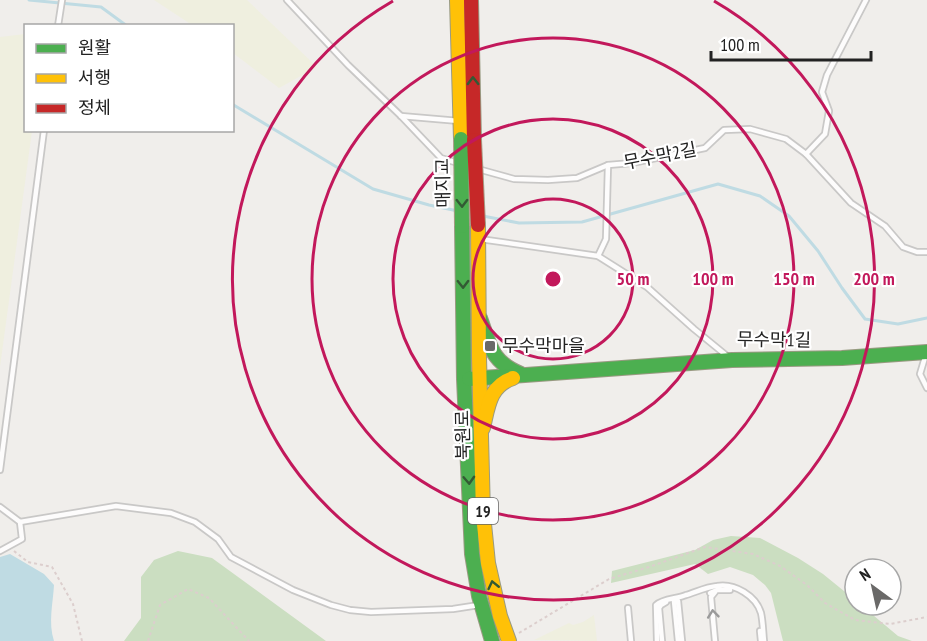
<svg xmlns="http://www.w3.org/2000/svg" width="927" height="641" font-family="'PT Sans Narrow','Noto Sans KR',sans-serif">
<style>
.farmland{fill:#efefdf}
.forest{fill:#cbdec1}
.water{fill:#bfdbe3}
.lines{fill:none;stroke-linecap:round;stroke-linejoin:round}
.stream{stroke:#bfdbe3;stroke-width:3}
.lane-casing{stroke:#c9c8c7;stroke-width:8}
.fast-casing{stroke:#999a82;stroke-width:16}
.slow-casing{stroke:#999a82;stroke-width:16}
.jam-casing{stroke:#999a82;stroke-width:16}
.path{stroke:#dccecd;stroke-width:2;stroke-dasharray:3 3;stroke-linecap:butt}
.lane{stroke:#fdfcfc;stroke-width:4.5}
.fast{stroke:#4caf50;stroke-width:14}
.slow{stroke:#ffc107;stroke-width:14}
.jam{stroke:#c62828;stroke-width:14}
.fast-bridge-casing{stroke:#a79c86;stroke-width:16;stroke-linecap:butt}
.jam-bridge-casing{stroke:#a79c86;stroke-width:16;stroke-linecap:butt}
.fast-bridge{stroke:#4caf50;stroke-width:14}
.jam-bridge{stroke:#c62828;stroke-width:14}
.oneway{stroke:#335a34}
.oneway2{stroke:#9a9a9a}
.ring{fill:none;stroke:#c2185b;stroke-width:3}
.poi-dot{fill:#6a6968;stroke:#fff;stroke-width:2}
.labels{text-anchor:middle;stroke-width:4.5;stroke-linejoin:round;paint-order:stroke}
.shield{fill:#fff;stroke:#646464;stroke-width:1.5}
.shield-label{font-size:16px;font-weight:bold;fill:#222}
.street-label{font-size:18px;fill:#222;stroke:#fff}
.poi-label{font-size:18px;fill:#222;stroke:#fff;text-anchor:start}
.centre{fill:#c2185b;stroke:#fff;stroke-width:3}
.ring-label{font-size:18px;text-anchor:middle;font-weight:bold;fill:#c2185b;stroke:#fff;stroke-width:4.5;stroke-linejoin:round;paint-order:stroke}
</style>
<rect width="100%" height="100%" fill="#f0eeeb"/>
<g class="farmland">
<path d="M154 0H247L317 67 279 88 233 53 232 26 192 25Z"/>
<path d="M25 34 26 130 32 131 0 367V37Z"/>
<path d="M594 615 597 641 534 640 569 623 573 625 583 622Z"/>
</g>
<g class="forest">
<path d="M731 536 760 538 798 558 823 574 855 600V605H861L898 636 912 641H783L771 593 765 585 753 575 730 567 708 574 695 564 611 583 612 571 695 550 713 540Z"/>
<path d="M178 551 212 558 326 641H124L141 618V577L154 560Z"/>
</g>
<path class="water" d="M10 554 44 574 54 585C53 604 48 622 54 641H0V557Z"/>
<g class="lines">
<g class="stream">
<path d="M29 0 101 7 127 26"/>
<path d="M232 104 373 189 429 205 458 211"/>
<path d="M483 216 519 223 582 222 718 184 760 196 789 216 818 251 842 288 865 319 898 324 927 318"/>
</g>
<defs>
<g id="lane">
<path d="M287 0 348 65 401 116 441 158 458 163"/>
<path d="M58 26 62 0"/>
<path d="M401 116 459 121"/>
<path d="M806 154 825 134 829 111 822 92 827 75 866 0"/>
<path d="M478 169 514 179 548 180 577 178 608 165 632 163 705 148 724 130 750 129 786 139 806 154 851 203 885 226 903 247 917 252H927"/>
<path d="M480 239 598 256 647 287 694 329 727 356"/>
<path d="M598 256 606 239 608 165"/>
<path d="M926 354 920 374 927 388"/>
<path d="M0 470 44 130"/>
<path d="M0 507 20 522 22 539 0 551"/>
<path d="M20 522 116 506 171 513 195 522 218 539 231 557 293 590 331 605 350 610 371 612 453 609 479 605"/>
<path d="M710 593 717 590H730"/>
<path d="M674 601 678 641"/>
<path d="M678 601 682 641"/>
<path d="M628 608 631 641"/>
<path d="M760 631 761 641"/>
<path d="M657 641 656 605C663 598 677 599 686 595 696 592 706 587 717 586 735 583 756 596 761 613 763 622 763 632 764 641"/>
<path d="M662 641 659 608 661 605 666 602"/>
<path d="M715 641 711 597 715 592"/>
</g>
<g id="fast">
<path d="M462 226 464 379 472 554 479 596 492 641"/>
<path d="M480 318C490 345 491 362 521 374"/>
<path d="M469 379 732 360 842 358 927 352"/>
</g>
<g id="slow">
<path d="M457 0 461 139"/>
<path d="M478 225 479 357 483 514 488 563 500 616 509 641"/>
<path d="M483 428C488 407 489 386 513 378"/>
</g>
<path id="jam" d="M471 0 474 140"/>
</defs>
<use href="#lane" class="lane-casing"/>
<use href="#fast" class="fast-casing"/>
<use href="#slow" class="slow-casing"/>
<use href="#jam" class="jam-casing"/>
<g class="path">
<path d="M14 551 28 562 52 567 73 604 82 641"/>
<path d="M519 633 609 579 649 567 705 547 753 554 780 566 807 585 825 603 855 620 890 624 927 617"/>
<path d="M148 641 160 605 188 589 209 598 249 641"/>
</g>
<use href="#lane" class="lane"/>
<use href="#fast" class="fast"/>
<use href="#slow" class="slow"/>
<use href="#jam" class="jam"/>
<defs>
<path id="fast-bridge" d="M461 139 462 226"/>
<path id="jam-bridge" d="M474 140 478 225"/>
</defs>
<use href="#fast-bridge" class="fast-bridge-casing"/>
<use href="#jam-bridge" class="jam-bridge-casing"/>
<use href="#fast-bridge" class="fast-bridge"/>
<use href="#jam-bridge" class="jam-bridge"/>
</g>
<defs><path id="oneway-chevron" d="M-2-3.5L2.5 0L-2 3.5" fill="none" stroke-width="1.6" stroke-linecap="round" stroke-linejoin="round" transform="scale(1.5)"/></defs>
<g class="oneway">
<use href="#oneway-chevron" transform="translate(473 81) rotate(-91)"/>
<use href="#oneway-chevron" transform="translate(462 203) rotate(89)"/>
<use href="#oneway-chevron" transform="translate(463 284) rotate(89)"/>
<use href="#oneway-chevron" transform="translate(469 480) rotate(87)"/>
<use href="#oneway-chevron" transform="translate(493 585) rotate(-103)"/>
</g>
<use class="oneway2" href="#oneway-chevron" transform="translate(713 614) rotate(-96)"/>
<g class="ring">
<circle cx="553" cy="279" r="80"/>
<circle cx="553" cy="279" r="160"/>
<circle cx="553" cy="279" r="241"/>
<path d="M714 1A321 321 0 1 1 393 1"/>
</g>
<rect class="poi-dot" x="484" y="340" width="12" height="12" rx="3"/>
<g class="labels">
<rect class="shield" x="468" y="498" width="30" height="26" rx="4.5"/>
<g class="shield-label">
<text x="483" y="517">19</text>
</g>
<g class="street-label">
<text transform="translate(660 156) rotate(-11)" y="6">무수막2길</text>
<text transform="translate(443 183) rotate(-91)" y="6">매지교</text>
<text transform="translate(774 340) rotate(1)" y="6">무수막1길</text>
<text transform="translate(463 435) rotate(-91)" y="6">북원로</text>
</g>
<g class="poi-label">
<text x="502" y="352">무수막마을</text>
</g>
</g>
<circle cx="553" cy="279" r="9" class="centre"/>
<g class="ring-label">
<text x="633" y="285">50 m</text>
<text x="713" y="285">100 m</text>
<text x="794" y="285">150 m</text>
<text x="874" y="285">200 m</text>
</g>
<rect x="24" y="24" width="210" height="108" fill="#ffffff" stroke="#a7a7a7" stroke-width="1.5"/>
<rect x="36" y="44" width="30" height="9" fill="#4caf50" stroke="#a7a7a7" stroke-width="1.5"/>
<text x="78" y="54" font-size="18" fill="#222222">원활</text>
<rect x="36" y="74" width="30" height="9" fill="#ffc107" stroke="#a7a7a7" stroke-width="1.5"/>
<text x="78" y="84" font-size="18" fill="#222222">서행</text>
<rect x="36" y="104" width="30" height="9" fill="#c62828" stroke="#a7a7a7" stroke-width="1.5"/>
<text x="78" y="114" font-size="18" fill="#222222">정체</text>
<g transform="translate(873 587) rotate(327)"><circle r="28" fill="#ffffff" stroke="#a7a7a7" stroke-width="1.5"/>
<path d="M0-4.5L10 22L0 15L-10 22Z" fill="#6a6968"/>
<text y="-9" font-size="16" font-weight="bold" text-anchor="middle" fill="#222222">N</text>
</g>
<path d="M711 51v9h160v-9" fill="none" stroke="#222222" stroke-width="3"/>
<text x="720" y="51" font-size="18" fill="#222222" stroke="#ffffff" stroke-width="4.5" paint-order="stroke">100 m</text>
</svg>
